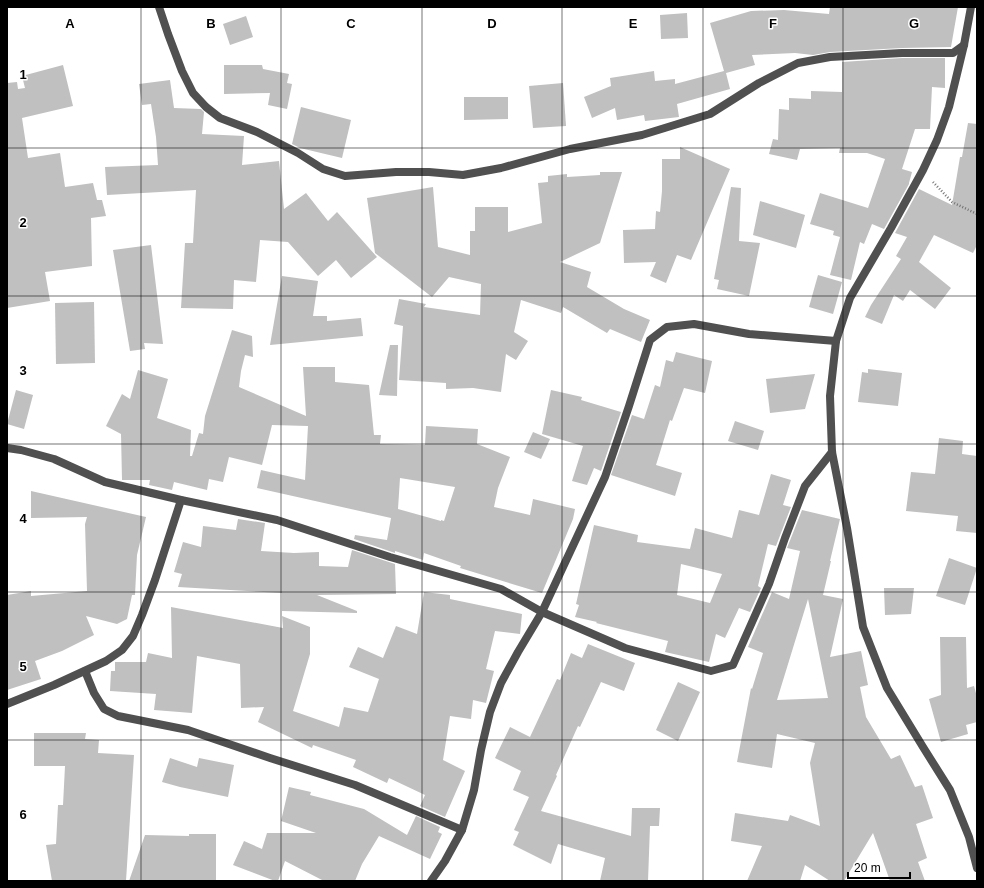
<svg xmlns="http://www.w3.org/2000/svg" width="984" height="888" font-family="Helvetica,sans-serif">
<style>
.building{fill:#c0c0c0;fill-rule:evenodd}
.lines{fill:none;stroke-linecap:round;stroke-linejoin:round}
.path{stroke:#727272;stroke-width:2.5;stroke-dasharray:1 2;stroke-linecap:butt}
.street{stroke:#505050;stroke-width:8}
.grid{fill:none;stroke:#000;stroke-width:1;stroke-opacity:0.55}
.grid-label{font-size:13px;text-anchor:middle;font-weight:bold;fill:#000;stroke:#fff;stroke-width:3;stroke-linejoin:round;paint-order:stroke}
</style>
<rect width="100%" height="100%" fill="#fff"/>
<g class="building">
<path d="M830 7H958L951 47 902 48 830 52 813 55 795 53 752 55 755 65 726 73 730 89 677 104 679 117 645 121 644 115 617 120 615 108 592 118 584 97 611 86 610 78 654 71 655 81 675 79V84L724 71 710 23 751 11 784 10 829 14Z"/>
<path d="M687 13 688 38 661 39 660 15Z"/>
<path d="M246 16 253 37 230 45 223 24Z"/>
<path d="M902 58H945V88L932 87 930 129H915L902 169 912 172 909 183V184L884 229 872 224 864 244 860 242 851 280 830 275 840 237 833 235 834 231 810 224 820 193 868 208 885 159 867 153H839L840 148 800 149 797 160 769 154 773 139 778 140 779 109 789 110V98L811 99V91L842 92V62Z"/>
<path d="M63 65 73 106 22 118 28 158 60 153 65 187 93 183 97 200H102L106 216 91 218 92 266 45 272 50 301 7 308V83L17 82 18 89 25 88 22 76Z"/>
<path d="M224 65H262L263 69 289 74 287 83 292 84 287 109 268 105 270 93 224 94Z"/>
<path d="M170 80 174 108 201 109 204 112 202 134 244 136 242 165 279 161 284 209 306 193 328 221 337 212 377 257 351 278 336 260 318 276 288 242 260 240 256 282 234 280 233 309 181 308 185 243H193L196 190 107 195 105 167 158 165 156 137 151 104 142 105 139 84Z"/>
<path d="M563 83 566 126 533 128 529 86Z"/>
<path d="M464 97H508V119L464 120Z"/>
<path d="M301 107 351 120 342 158 300 148 292 144Z"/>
<path d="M968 123 977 124V245L973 253 934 235 919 262 951 288 935 309 910 290 903 301 894 295 882 324 865 317 871 305 901 259 896 256 907 237 895 233 919 189 952 205 960 157H962Z"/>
<path d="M680 147 730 169 691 260 677 255 666 283 650 276 656 262 624 263 623 230 655 229 656 211 660 212 662 191V159H680Z"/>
<path d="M600 172H622L600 243 560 262 591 272 587 287 624 309 650 320 641 342 610 329 607 333 563 307 561 313 521 300 514 332 528 341 516 360 506 354 501 392 473 388 446 389V383L399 380 403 326 394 324 399 299 426 304 424 307 480 315 481 284 449 277 432 297 375 253 367 198 433 187 438 247 470 255V231H475V207H508V232L542 223 538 183 548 182V176L567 174V177L600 175Z"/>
<path d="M731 187 741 188 739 241 760 243 749 296 717 289 719 280 714 279Z"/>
<path d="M760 201 805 215 796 248 753 235Z"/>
<path d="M151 245 163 344 144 343 145 349 130 351 113 250Z"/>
<path d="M818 275 842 282 833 314 809 307Z"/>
<path d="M282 276 318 281 313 316H327V321L361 318 363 336 270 345Z"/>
<path d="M94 302 95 363 56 364 55 303Z"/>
<path d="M232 330 252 336 253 357 245 355 241 371 239 387 306 416 303 367H335V382L369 385 374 435H381L380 444 425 445 426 426 478 429 477 444 510 457 498 488 494 507 530 515 533 499 575 509 573 519 542 593 460 568 461 566 424 553 423 560 395 551V553L392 552 354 539 355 535 387 540 391 518 257 488 261 470 305 480 308 426 272 425 262 465 229 457 223 482 209 479 207 490 174 482 172 490 149 485 150 480H122L121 434 106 426 122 394 130 399 138 370 168 379 157 418 191 430 190 456H192L199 433 203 434 205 416ZM400 478 455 487 444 521 441 520V521L398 509Z"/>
<path d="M390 345H398L397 396 379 395Z"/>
<path d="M676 352 712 361 705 393 684 388 672 421 670 420 656 465 682 473 675 496 611 475 632 415 644 419 655 385 660 387 666 360 673 362Z"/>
<path d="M868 369 902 373 898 406 858 402 862 372 868 373Z"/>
<path d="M815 374 805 409 770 413 766 379Z"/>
<path d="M16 390 33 395 24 429 7 424Z"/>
<path d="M551 390 582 397 581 400 621 412 601 471 594 468 587 485 572 481 583 446 542 434Z"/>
<path d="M735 421 764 431 758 450 728 441Z"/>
<path d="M533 432 550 439 541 459 524 452Z"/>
<path d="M939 438 963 441 962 454 977 456V533L956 531 958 516 906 511 911 472 935 474Z"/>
<path d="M771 474 791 480 783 505 791 507 776 546 768 544 758 586 761 588 750 612 739 608 725 638 716 634 709 662 665 652 668 641 596 623 597 622 575 617 579 605 576 604 594 525 638 535 637 542 690 549 695 528 732 538 739 510 759 515ZM681 564 722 574 710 603 677 595Z"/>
<path d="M31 491 146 517 137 555 135 595H132L127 619 117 624 86 616 94 635 62 651 35 661 41 679 7 690V595L31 591V596L87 591 85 524 87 517 31 518Z"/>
<path d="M802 510 840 519 830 561H831L823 595 843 599 830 657 861 651 868 685 860 687 866 717 891 759 900 755 915 787 922 785 933 818 916 824 927 858 918 862 925 881H890L873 833 844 881H830L805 865 800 881H747L762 846 731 841 735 813 788 821 790 815 820 826 810 763 815 743 777 734 772 768 737 762 751 688 752 689 763 653 748 647 772 592 789 599 800 551 787 548ZM808 599 828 698 777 700Z"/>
<path d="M238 519 265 523 261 551 294 553 319 552V566L348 567 352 550 395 564 396 594 317 595 357 611V613L282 611V593L178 587 182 574 174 572 183 542 201 547 203 526 236 530Z"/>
<path d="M949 558 977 568 965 605 936 596Z"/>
<path d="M884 588H914L911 614 885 615Z"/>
<path d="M424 592 450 595V599L522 614 520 634 495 631 486 669 494 671 486 703 473 700 471 719 450 716 443 760 465 771 445 817 420 806 425 795 389 778 387 783 353 767 356 760 313 745 312 748 258 722 264 707 241 708 240 664 197 656 192 713 154 710 156 694 110 691 111 671H115V662H146L148 653 172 658 171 607 283 628 282 616 310 627V654L293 711 339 727 344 707 368 712 379 679 349 667 358 647 383 658 396 626 417 634Z"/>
<path d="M940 637H966L967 688 974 686 977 697V722L966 725 968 734 941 742 929 699 941 695Z"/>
<path d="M588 644 635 663 624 691 601 682 580 727 578 726 556 775 557 776 541 811 631 836 632 808H660L659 826H650L648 881H600L605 858 558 844 551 864 513 845 519 832 514 830 529 797 513 790 521 771 495 758 510 727 530 737 557 679 560 680 571 653 582 658Z"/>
<path d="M678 682 700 692 678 741 656 730Z"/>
<path d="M34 733H86L85 739 99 740 98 753 134 755 126 881H52L46 845 56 844 58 805H63L65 766H34Z"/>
<path d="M170 758 197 767 199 758 234 765 228 797 180 787 162 782Z"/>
<path d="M289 787 311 792 310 795 364 809 407 835 416 816 440 827 438 832 442 834 430 859 379 836 362 864 355 881H324L285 861 278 881H275L233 865 244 841 262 849 267 833H316L281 821Z"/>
<path d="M189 834H216V881H129L145 835 189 836Z"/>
</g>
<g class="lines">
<path class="path" d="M933 182 952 202 977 214"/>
<g class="street">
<path d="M159 7 168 34 182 71 193 93 206 107 220 118 257 132 298 153 323 169 345 176 396 172H429L463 175 501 168 570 149 642 135 710 114 759 83 798 63 830 57 902 53H953L964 45"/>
<path d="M971 7 964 45 949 107 937 140 923 170 891 228 850 298 836 341 830 396 832 452 847 528 863 627 887 688 923 747 950 790 969 837 977 868"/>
<path d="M7 448 21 450 54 459 105 482 181 500 277 520 390 557 501 589 542 612 625 648 711 671 733 665 769 584 785 538 805 486 832 452"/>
<path d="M85 671 94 693 104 709 118 716 188 730 270 758 355 785 462 830"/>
<path d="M7 704 54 685 106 661 122 650 133 636 142 615 155 580 181 500"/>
<path d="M431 881 445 861 462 830 474 790 481 750 490 712 501 683 518 652 542 612 605 477 629 406 650 340 667 327 694 324 749 334 836 341"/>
</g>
</g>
<path class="grid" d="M141 7V881M281 7V881M422 7V881M562 7V881M703 7V881M843 7V881M7 148H977M7 296H977M7 444H977M7 592H977M7 740H977"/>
<g class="grid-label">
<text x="70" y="28">A</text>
<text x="211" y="28">B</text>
<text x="351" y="28">C</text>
<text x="492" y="28">D</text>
<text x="633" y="28">E</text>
<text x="773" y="28">F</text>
<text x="914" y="28">G</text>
<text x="23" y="79">1</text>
<text x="23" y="227">2</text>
<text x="23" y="375">3</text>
<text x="23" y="523">4</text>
<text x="23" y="671">5</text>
<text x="23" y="819">6</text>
</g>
<rect width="984" height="888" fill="none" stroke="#000000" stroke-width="16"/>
<path d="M848 872v6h62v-6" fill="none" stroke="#000000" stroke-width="2"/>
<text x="854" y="872" font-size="12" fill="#000000" stroke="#ffffff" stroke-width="3" paint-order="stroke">20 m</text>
</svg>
